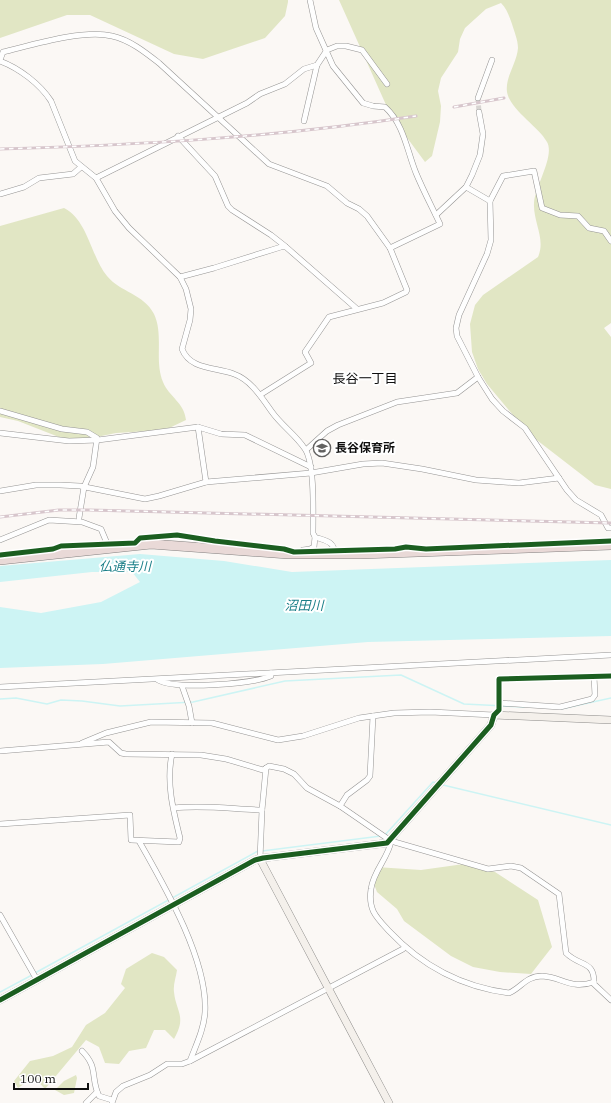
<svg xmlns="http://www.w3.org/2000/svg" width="611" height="1103" font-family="'IBM Plex Serif','Noto Sans JP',serif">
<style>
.forest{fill:#e1e6c4}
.water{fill:#cdf4f4}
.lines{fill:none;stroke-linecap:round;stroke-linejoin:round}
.stream{stroke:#cdf4f4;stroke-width:1.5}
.street-tunnel{stroke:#d8d5d2;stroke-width:5;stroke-dasharray:5 2.5;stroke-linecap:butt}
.street-casing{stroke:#959493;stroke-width:6}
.secondary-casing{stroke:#8c8b89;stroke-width:8}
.highway-casing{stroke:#838180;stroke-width:10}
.street{stroke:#fefefe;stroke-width:5}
.secondary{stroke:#f4f0eb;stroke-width:7}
.highway{stroke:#e9d9d7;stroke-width:9}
.rail-casing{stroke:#d7c6cc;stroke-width:3}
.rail{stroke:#fff;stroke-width:1.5;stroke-dasharray:4.5;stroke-linecap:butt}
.cycleway-casing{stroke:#fff;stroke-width:8}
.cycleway{stroke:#1b5e20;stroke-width:5}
.labels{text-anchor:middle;stroke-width:4;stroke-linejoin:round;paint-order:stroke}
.poi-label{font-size:12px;font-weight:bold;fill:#0f0f0f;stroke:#fff;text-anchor:start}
.neighbourhood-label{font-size:13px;fill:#0f0f0f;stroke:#fff}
.water-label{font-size:13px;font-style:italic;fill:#1b7f88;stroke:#fff}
</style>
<rect width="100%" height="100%" fill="#fbf8f5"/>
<g class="forest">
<path d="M0 0H288V2L285 16 265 38 203 59 174 54 90 15H67L0 38Z"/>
<path d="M339 0H611V323L604 328 611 337V489L595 485 529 434 487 384 478 369 472 352 470 324 475 305 483 295 538 257C546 239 533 222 534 203 535 186 555 156 547 142 538 126 510 110 507 92 505 77 517 63 518 48 518 40 514 31 512 24 509 16 507 9 501 3L486 9 465 28 460 39 458 52 441 78 438 91 441 106 440 122 432 156 425 162 391 116Z"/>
<path d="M64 208C88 220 91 257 107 276 120 292 144 294 154 314 164 335 154 361 163 382 169 397 184 402 186 420L165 430 116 433 82 440 64 439 18 421 0 417V226Z"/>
<path d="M464 864 495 872 538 900 552 947 531 974 500 972 473 967 451 956 404 921 397 909 377 892 372 879 376 867 421 870Z"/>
<path d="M152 953 164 957 177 970C176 977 173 985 174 992 176 1012 187 1016 174 1039L165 1030H154L146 1048 129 1051 119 1064 105 1063 99 1047 86 1040 45 1089 34 1077 18 1088 14 1081 30 1061 53 1056 72 1047 86 1025 105 1013 125 988 121 984 126 969Z"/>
<path d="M76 1075 77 1078 74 1093 64 1095 55 1090 64 1081Z"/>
</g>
<path class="water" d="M140 554 224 561 292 572 611 560V636L368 642 103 664 0 668V607L41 613 101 602 140 582 132 572H92L0 582V566Z"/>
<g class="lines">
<g class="stream">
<path d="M0 699 16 698 47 704 61 700 82 701 120 706 193 702 285 681 401 675 464 704 524 707"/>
<path d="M561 709 611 698"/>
<path d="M443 785 611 825"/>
<path d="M385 835 433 782 437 783"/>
<path d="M262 851 381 836"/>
<path d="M35 973 258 851"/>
<path d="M0 992 32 975"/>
</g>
<path class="street-tunnel" d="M478 98 479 112"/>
<defs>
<g id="street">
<path d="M310 0 316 28 333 66 363 103 373 106 385 107C404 124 407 151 416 173 423 190 432 207 440 224L390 248"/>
<path d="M0 60 3 52C32 45 83 29 112 36 130 40 145 52 159 63L269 164 327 186 347 203 359 209 367 216 390 248 407 290 406 292 383 303 329 317 305 352 311 363 260 395"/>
<path d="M0 61C19 68 40 84 51 101L75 161 96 178 115 211 129 228 180 277 186 289 191 309 190 320 182 349C190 370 216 367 234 374 251 380 262 398 272 412 282 426 296 435 305 449 315 464 313 513 313 533L315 537C326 541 334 541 335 554"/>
<path d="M478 98 492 60"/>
<path d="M304 121 317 65"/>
<path d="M178 136 215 176 228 206 232 210 271 235 285 246"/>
<path d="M96 178 247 103 260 94 285 84 304 69 317 65 327 50 337 46H346L362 50 387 84"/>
<path d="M466 187 490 201"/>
<path d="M0 194 24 187 39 178 73 174 81 167"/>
<path d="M436 215 466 187 472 175 480 155 483 134 479 112"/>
<path d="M611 241 604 231 589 228 578 216 560 215 542 208 534 171 503 176 490 201 491 240 487 254 459 315 456 328 457 336 478 377 492 399 503 411 525 428 567 490 576 500 601 515 608 528H611"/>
<path d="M180 277 214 268 281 247H286L357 309"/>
<path d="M0 411 62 429 87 432 97 438 93 467 84 487 79 518"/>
<path d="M198 427 206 482"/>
<path d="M0 433 69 441 98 440 198 427 221 434 245 435 311 467"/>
<path d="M306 450 327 431 338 425 397 402 457 393 478 377"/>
<path d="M0 491 36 485H60L80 486 145 499 159 496 206 482 311 473 363 464 382 463 422 469 476 480 519 483 559 478"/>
<path d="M0 540 49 520 82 522 101 529 109 548"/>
<path d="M303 550 310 549 314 547 315 537"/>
<path d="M158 680C175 690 252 684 271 676V673"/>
<path d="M182 686 189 706 192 723"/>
<path d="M0 687 611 655"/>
<path d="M499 703 560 707 592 699 595 695 594 677"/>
<path d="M82 743 106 733 151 722 212 723 278 740 303 736 359 718 394 713 430 712 494 715 499 710V679L611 676"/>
<path d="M0 751 109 742 121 753 126 754 201 755 226 759 263 770 269 766 284 769 294 774 307 788 340 806 391 841 488 869 511 866 521 868 559 894 566 953C580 967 595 960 594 984L611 1000"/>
<path d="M340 806 347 795 367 780 370 776 373 716"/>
<path d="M174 808C203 805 232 809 262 810"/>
<path d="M0 824 130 815 131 840 179 842 180 838C173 810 166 782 172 754"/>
<path d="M139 841C164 885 208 960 205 1012 204 1029 196 1045 190 1061"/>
<path d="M391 841C389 857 373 871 371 889 368 910 376 917 389 931 421 965 462 987 509 993 521 988 526 976 542 976 562 977 571 990 594 982"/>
<path d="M260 859 262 810 266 768"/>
<path d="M0 915 37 980"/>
<path d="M82 1051C99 1068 90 1077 99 1096L112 1100"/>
<path d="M86 1103 97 1092"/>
<path d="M112 1103 116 1092 123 1086 150 1075 167 1064H182L190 1061 403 949 404 947"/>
</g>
<g id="secondary">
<path d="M260 859 389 1103"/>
<path d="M0 1000 255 860 263 858 387 843 491 725 494 715 611 720"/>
</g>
<path id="highway" d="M0 560 151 544 288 554H361L611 545"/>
</defs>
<use href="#street" class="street-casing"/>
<use href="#secondary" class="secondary-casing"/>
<use href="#highway" class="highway-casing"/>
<use href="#street" class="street"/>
<use href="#secondary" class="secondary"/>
<use href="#highway" class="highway"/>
<defs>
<g id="rail">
<path d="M454 107 504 98"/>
<path d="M0 149C140 145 278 137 416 116"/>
<path d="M0 517 59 510H89L611 523"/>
</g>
</defs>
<use href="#rail" class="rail-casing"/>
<use href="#rail" class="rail"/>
<defs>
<g id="cycleway">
<path d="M0 555 53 549 61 546 135 543 140 538 177 535 215 541 284 549 294 552 395 549 406 547 426 549 611 541"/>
<path d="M0 1000 255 860 263 858 387 843 491 725 494 715 499 710V679L611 676"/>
</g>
</defs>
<use href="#cycleway" class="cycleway-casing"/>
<use href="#cycleway" class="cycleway"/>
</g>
<defs>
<symbol id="school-ring" viewBox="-11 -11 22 22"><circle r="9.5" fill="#fff" stroke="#626160" stroke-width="1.5"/><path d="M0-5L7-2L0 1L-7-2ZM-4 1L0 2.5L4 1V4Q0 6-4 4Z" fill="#626160"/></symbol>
</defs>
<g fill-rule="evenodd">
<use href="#school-ring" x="312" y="438" width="20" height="20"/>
</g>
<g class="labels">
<g class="poi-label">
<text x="335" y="452">長谷保育所</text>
</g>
<g class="neighbourhood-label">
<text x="365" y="383">長谷一丁目</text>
</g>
<g class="water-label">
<text x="125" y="571">仏通寺川</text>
<text x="304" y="610">沼田川</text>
</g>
</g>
<path d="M14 1083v6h74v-6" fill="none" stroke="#0f0f0f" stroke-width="2"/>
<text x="20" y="1083" font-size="12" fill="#0f0f0f" stroke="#ffffff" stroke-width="3" paint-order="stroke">100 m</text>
</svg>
